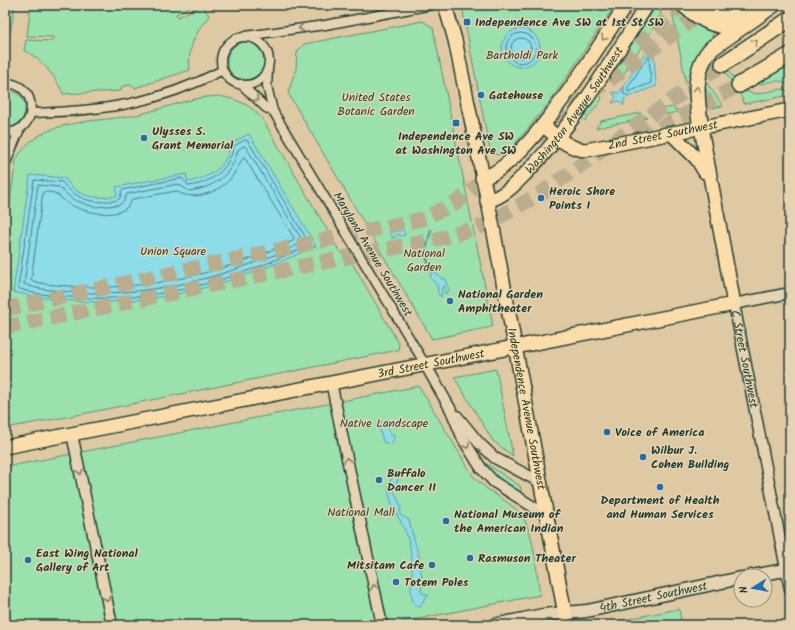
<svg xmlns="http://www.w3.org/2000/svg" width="795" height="630" font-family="Kalam,sans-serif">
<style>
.green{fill:#9be1ae;stroke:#5d8f71}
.water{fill:#8ddcea;stroke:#619ca1}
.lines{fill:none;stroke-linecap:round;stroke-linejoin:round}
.shore{stroke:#4b7d7d;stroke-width:1}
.stream{stroke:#619ca1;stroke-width:2.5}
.motorway-tunnel{stroke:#b9ad8d;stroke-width:15;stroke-dasharray:15 8;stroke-linecap:butt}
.minor-casing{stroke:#1f3d34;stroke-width:11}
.tertiary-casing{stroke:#1f3d34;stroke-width:13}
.secondary-casing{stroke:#1f3d34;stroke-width:15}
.primary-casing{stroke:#1f3d34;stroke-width:16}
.motorway-casing{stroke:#1f3d34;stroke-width:18}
.minor{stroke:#e6d3b1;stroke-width:8}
.tertiary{stroke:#e6d3b1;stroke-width:10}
.secondary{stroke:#e6d3b1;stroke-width:12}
.primary{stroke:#fbddab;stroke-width:13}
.motorway{stroke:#fbddab;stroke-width:15}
.oneway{stroke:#79806c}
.oneway2{stroke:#82856a}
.poi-dot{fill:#1f6fb2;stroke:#e6d3b1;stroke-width:1.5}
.labels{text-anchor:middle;stroke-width:3;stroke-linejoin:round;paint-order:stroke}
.poi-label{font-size:12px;font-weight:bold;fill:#1f3d34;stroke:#e6d3b1;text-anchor:start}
.park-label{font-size:12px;fill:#25453a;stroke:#e6d3b1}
.street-label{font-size:12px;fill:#1f3d34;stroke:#e6d3b1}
</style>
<rect width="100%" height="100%" fill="#dfc9a3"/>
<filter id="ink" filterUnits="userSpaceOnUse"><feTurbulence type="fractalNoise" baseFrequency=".025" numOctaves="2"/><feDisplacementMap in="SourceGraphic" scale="8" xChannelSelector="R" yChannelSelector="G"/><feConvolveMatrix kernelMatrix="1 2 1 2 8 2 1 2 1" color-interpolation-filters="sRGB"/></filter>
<g filter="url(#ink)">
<g class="green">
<path d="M5 5H15L10 33H5Z"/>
<path d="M31 5H193L176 14 178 17 203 5 209 16C196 32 187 48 190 70L135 88 130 85 123 86 120 91 63 94C58 80 39 55 24 51L26 40 53 41V37L27 36Z"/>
<path d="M474 5H615L549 103 510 150 501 155 494 154 489 146 463 12 466 7Z"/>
<path d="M671 5H678L711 28 713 33 691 109Z"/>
<path d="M656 6 660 8 661 16 623 75 614 73Z"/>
<path d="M423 21 433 28 493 326 491 327 432 339 288 93 296 69 297 52 304 44Z"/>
<circle cx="246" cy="61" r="19"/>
<path d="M714 53 739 85 790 59V87C777 74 766 86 751 85L744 91 757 94 781 89 790 92V95L744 104 739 91 719 65 716 67 717 70 707 79 703 74Z"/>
<path d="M704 79 723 106 712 108 703 80Z"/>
<path d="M5 90C33 91 31 128 5 127Z"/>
<path d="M600 93 602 99 585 121 582 118Z"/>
<path d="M219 96C237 99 252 105 263 120L339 250 354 266 399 344 398 350 77 415 5 428V235L16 160C38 117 96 123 136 115 164 109 189 97 219 96Z"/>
<path d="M674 107V109L682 111 658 116 648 111Z"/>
<path d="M640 113 647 118 596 128 601 121Z"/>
<path d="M496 369 513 456 493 441 454 377Z"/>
<path d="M419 386 473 476C485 490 502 497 517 510 535 526 536 572 540 595L387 625H5V467Z"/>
<path d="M484 462 520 486 521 490 520 493 498 478 483 463Z"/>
<path d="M679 609 682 625H597Z"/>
</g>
<g class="water">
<circle cx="521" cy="48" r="19"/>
<path d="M653 40 656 86 631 96 624 94V86Z"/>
<path d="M623 87V94L630 96 624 99V106L619 101 612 103 616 97 612 92 619 93Z"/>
<path d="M249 134 316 246C216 292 124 317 13 292L30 175 65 178C76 198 97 199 117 196L116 187 186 174 188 182C211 177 227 168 230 144Z"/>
<path d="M402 222 403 227 401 229 404 231 405 235 401 236 398 234 396 237 392 238 391 233 394 231 390 229V225L394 224 396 226 398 223Z"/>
<path d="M433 270 442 279H446V285L449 288 448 292 445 294V287H442L441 297 438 294 437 285 430 277Z"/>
<path d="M382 422 386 424 391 435 394 436 393 443 389 444 383 442C382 435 379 430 378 424Z"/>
<path d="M396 474 399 476 394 491 401 506 400 515 409 520 420 561 422 579 421 592 424 594 429 595 425 598 420 607 415 605C408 594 412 584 412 572 412 560 411 547 407 536 402 519 376 489 396 474Z"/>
</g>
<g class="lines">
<g class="shore">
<circle cx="521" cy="48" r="15"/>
<circle cx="521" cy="48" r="10"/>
<path d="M649 57 651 83 628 92V87L647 58Z"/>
<path d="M246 140 248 141 309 243V245C234 281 153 304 69 297 53 295 33 295 18 288L34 180 62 182C74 197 90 204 108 201 113 201 117 201 120 198L122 190 182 178 189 186C213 182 228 171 234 146Z"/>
<path d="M244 146 246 147 302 240V243C228 277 150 298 69 292 55 290 37 290 24 284L38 185 59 187 72 199 94 207 119 205 124 201 127 194 178 184 189 191C214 188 232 175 238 150Z"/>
<path d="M244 157 294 238 293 241C223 273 147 292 69 286 57 285 42 285 31 280L43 192C60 191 58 198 71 205 84 212 111 218 125 209 129 206 130 202 133 199L176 191C193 202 218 193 231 178 236 172 239 163 244 157Z"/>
</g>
<path class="stream" d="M431 230 425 253 431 271"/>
<g class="motorway-tunnel">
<path d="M622 61 681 5"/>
<path d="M537 137 578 103 708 8"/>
<path d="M640 139 739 85"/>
<path d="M5 309 422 219 457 202 494 172"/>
<path d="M5 327 446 237 485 225 543 192 723 64"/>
</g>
<defs>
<g id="minor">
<path d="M245 36 325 25 432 5"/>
<circle cx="245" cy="61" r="24"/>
<path d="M268 70 267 86 273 111 425 364"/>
<path d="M5 83C40 83 39 133 5 133"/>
<path d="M241 84 266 108 273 111"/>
<path d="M31 113C104 111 157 104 223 70"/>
<path d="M5 165 20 129"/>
</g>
<g id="tertiary">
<path id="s1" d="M790 293 734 304 790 589"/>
<path d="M425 364 451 410 463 439 481 468 494 482 546 515"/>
<path d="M331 382 382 625"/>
<path d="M457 416 479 443 495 458 540 482"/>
<path d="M72 434 112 625"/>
</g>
<g id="secondary">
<path d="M752 576 790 569"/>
<path id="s2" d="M494 625 543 615 587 611 741 578"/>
</g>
<g id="primary">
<path id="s3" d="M445 5 455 40 491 217 567 625"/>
<path id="s4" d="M543 125C556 136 568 149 586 150L790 110"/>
<path d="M672 134 697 159 705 172"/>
<path d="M482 178C526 167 599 45 626 5"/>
<path id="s5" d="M487 201C505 196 515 184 528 171 576 122 610 63 647 5"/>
<path id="s6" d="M5 447 734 304 701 128"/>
</g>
<g id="motorway">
<path d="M684 5C703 22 720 30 745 24"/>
<path d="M704 5C720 18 734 15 750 5"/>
<path d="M723 64 790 19"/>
<path d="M739 85 790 55"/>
<path d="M701 128C697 102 691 69 712 48L773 5"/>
</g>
</defs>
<use href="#minor" class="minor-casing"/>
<use href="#tertiary" class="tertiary-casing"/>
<use href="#secondary" class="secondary-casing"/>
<use href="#primary" class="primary-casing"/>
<use href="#motorway" class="motorway-casing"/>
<use href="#minor" class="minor"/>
<use href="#tertiary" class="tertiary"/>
<use href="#secondary" class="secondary"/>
<use href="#primary" class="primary"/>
<use href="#motorway" class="motorway"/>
</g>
<defs><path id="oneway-chevron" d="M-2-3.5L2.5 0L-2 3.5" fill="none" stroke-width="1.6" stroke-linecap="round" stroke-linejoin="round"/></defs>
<g class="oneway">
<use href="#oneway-chevron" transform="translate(301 28) rotate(174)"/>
<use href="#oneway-chevron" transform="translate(256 99) rotate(41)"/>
<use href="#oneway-chevron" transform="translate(467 446) rotate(60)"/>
<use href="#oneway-chevron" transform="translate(347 460) rotate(-102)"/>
<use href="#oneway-chevron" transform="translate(80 472) rotate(78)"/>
<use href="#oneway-chevron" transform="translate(374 587) rotate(-102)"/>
<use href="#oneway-chevron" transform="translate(107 599) rotate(78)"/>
</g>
<g class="oneway2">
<use href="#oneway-chevron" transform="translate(604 38) rotate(123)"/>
<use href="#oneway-chevron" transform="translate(755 42) rotate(-34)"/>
<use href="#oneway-chevron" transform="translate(697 89) rotate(-87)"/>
</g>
</g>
<g class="poi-dot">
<rect x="463" y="18" width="8" height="8" rx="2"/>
<circle cx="481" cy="95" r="4"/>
<rect x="452" y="119" width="8" height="8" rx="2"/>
<circle cx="144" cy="138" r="4"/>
<circle cx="541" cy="198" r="4"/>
<circle cx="450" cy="301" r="4"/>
<circle cx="607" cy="432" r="4"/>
<circle cx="643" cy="457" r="4"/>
<circle cx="379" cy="480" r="4"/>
<circle cx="660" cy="487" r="4"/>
<circle cx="446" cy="521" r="4"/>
<circle cx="470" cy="558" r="4"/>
<circle cx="28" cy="560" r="4"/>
<circle cx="432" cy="565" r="4"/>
<circle cx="396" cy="582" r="4"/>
</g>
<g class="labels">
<g class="poi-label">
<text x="475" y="26">Independence Ave SW at 1st St SW</text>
<text x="489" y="99">Gatehouse</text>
<text x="152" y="135">Ulysses S.<tspan x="152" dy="14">Grant Memorial</tspan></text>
<text x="456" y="140" text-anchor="middle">Independence Ave SW<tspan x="456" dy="14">at Washington Ave SW</tspan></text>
<text x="549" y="195">Heroic Shore<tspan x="549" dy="14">Points I</tspan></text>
<text x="458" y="298">National Garden<tspan x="458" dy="14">Amphitheater</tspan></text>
<text x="615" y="436">Voice of America</text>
<text x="651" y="454">Wilbur J.<tspan x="651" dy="14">Cohen Building</tspan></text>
<text x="387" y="477">Buffalo<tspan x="387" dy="14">Dancer II</tspan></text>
<text x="660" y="504" text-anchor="middle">Department of Health<tspan x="660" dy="14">and Human Services</tspan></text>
<text x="454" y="518">National Museum of<tspan x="454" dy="14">the American Indian</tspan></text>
<text x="36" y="557">East Wing National<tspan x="36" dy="14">Gallery of Art</tspan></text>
<text x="478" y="562">Rasmuson Theater</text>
<text x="424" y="569" text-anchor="end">Mitsitam Cafe</text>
<text x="404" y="586">Totem Poles</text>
</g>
<g class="park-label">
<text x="522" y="59">Bartholdi Park</text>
<text x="376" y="101">United States<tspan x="376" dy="14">Botanic Garden</tspan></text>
<text x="173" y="255">Union Square</text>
<text x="424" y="257">National<tspan x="424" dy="14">Garden</tspan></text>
<text x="384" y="427">Native Landscape</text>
<text x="361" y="516">National Mall</text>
</g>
<g class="street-label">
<text dy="4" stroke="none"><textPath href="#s5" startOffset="128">Washington Avenue Southwest</textPath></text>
<text dy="4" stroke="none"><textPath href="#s4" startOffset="129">2nd Street Southwest</textPath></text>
<text transform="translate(373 254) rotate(59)" y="4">Maryland Avenue Southwest</text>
<text dy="4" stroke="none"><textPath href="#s1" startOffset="113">C Street Southwest</textPath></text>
<text dy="4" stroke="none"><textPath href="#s6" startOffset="434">3rd Street Southwest</textPath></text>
<text dy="4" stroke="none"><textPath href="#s3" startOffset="412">Independence Avenue Southwest</textPath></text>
<text dy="4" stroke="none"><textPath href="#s2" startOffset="162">4th Street Southwest</textPath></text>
</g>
</g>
<rect width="795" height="630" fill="none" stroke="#e6d3b1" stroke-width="20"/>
<rect x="10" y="10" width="775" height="610" fill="none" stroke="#1f3d34" stroke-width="1.5" filter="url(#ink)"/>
<g transform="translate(753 588) rotate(259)"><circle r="19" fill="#e6d3b1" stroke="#96977f"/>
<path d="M0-3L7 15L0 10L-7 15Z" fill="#1f6fb2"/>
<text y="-6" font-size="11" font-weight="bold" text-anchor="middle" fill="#1f3d34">N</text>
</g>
</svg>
